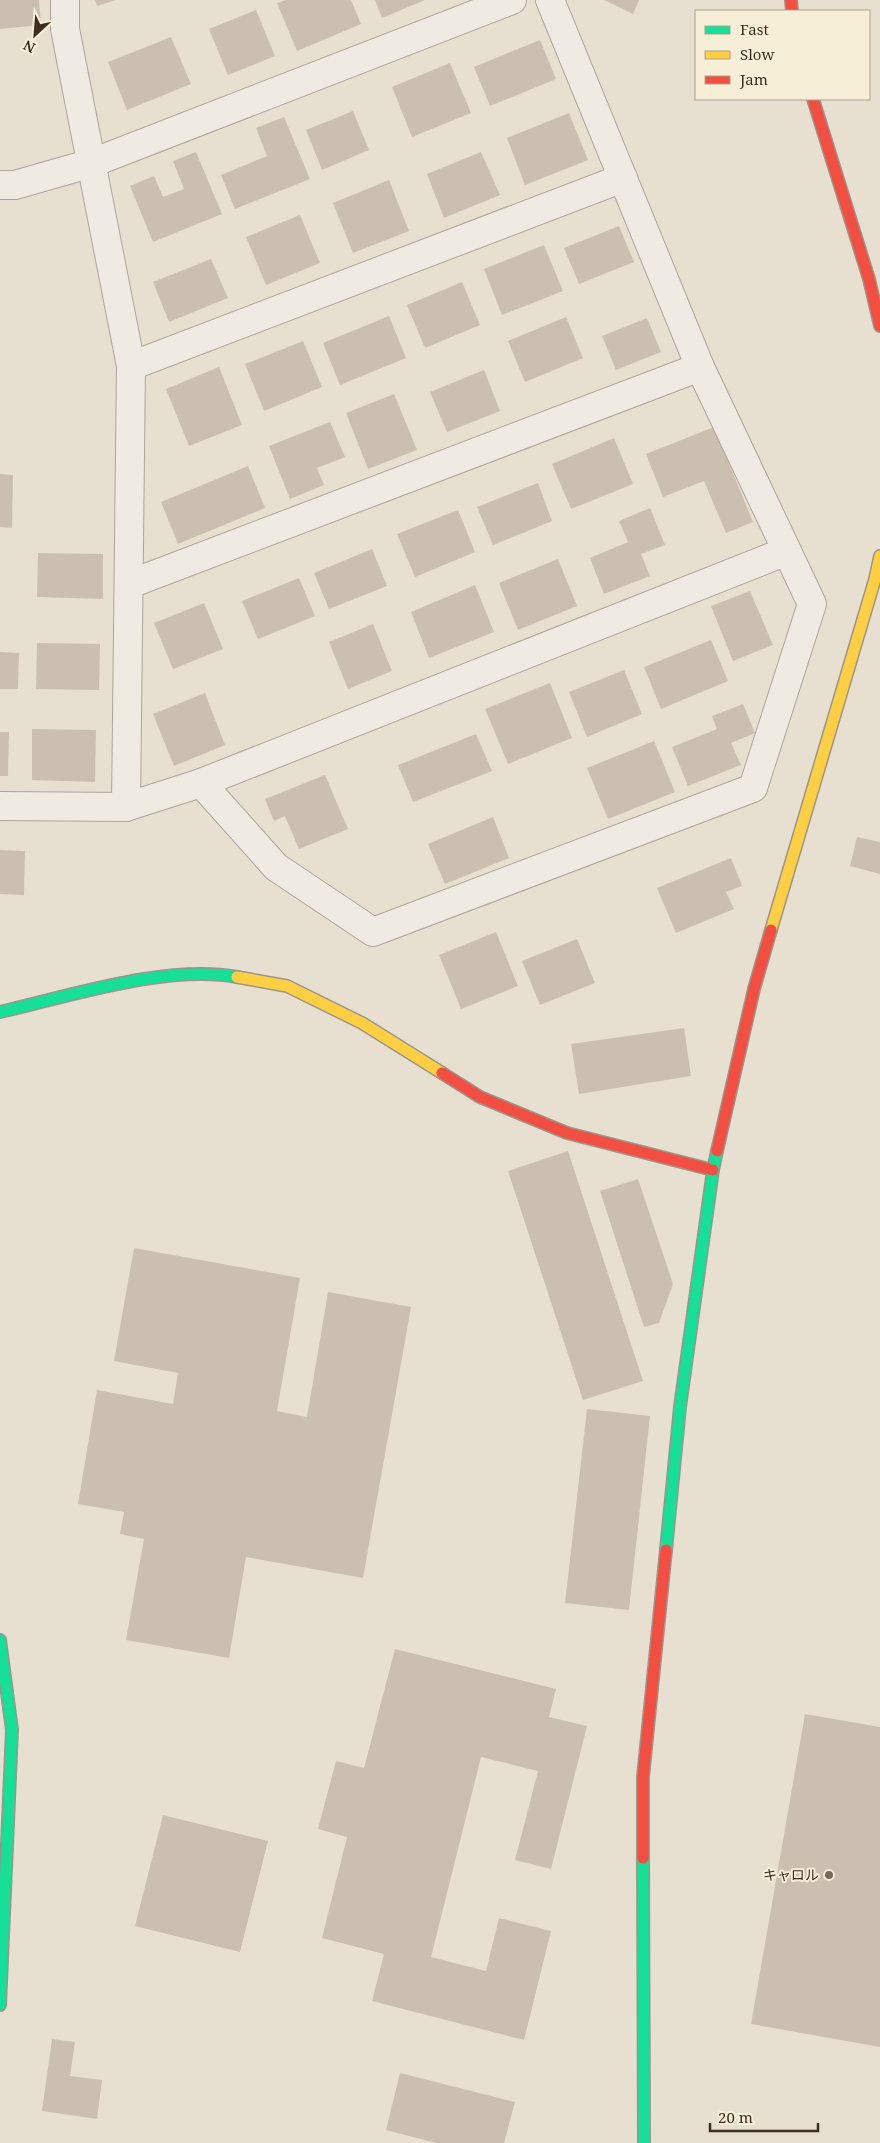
<svg xmlns="http://www.w3.org/2000/svg" width="880" height="2143" font-family="'Noto Serif','Noto Sans JP',serif">
<style>
.building{fill:#cbbfb2}
.lines{fill:none;stroke-linecap:round;stroke-linejoin:round}
.street-casing{stroke:#ada599;stroke-width:30}
.fast-casing{stroke:#9c958a;stroke-width:14}
.slow-casing{stroke:#9c958a;stroke-width:14}
.jam-casing{stroke:#9c958a;stroke-width:14}
.street{stroke:#efebe3;stroke-width:28}
.fast{stroke:#16e098;stroke-width:11}
.slow{stroke:#ffcf43;stroke-width:11}
.jam{stroke:#f24e42;stroke-width:11}
.poi-dot{fill:#786c5e;stroke:#f7eed8;stroke-width:2}
.labels{text-anchor:middle;stroke-width:4;stroke-linejoin:round;paint-order:stroke}
.poi-label{font-size:14px;fill:#3d2e20;stroke:#f7eed8;text-anchor:end}
</style>
<rect width="100%" height="100%" fill="#e7e0d1"/>
<g class="building">
<path d="M0 0H39L41 25 0 29Z"/>
<path d="M95 0H116L97 6Z"/>
<path d="M286 0H351L361 24 297 51 277 3Z"/>
<path d="M375 0H425L382 18Z"/>
<path d="M604 0H639L633 14Z"/>
<path d="M256 10 275 56 228 75 209 29Z"/>
<path d="M171 37 191 84 127 110 108 62Z"/>
<path d="M540 40 556 79 490 106 474 67Z"/>
<path d="M450 63 471 113 412 137 392 87Z"/>
<path d="M353 111 369 150 322 170 306 130Z"/>
<path d="M569 113 588 160 525 185 507 138Z"/>
<path d="M284 117 310 179 235 209 221 175 267 156 256 128Z"/>
<path d="M196 152 222 214 153 242 130 186 154 176 163 197 184 189 173 161Z"/>
<path d="M481 152 500 195 444 218 427 174Z"/>
<path d="M389 180 409 231 353 253 333 203Z"/>
<path d="M300 215 320 263 266 285 246 237Z"/>
<path d="M619 226 634 262 579 284 564 248Z"/>
<path d="M544 245 563 291 502 315 484 269Z"/>
<path d="M211 259 228 298 169 322 153 282Z"/>
<path d="M462 282 480 325 425 348 407 305Z"/>
<path d="M389 316 406 358 340 385 323 343Z"/>
<path d="M566 317 583 358 525 382 508 341Z"/>
<path d="M647 318 661 352 616 370 602 336Z"/>
<path d="M303 341 322 387 264 411 245 364Z"/>
<path d="M219 367 242 425 189 446 166 389Z"/>
<path d="M484 370 500 411 447 432 430 392Z"/>
<path d="M394 394 417 450 368 469 346 413Z"/>
<path d="M330 422 345 457 317 468 324 485 290 499 269 446Z"/>
<path d="M714 427 753 522 726 533 704 481 663 497 646 454Z"/>
<path d="M614 438 633 484 571 509 552 464Z"/>
<path d="M248 466 265 508 178 544 161 502Z"/>
<path d="M0 474 13 475 12 528 0 527Z"/>
<path d="M538 483 552 521 493 545 477 507Z"/>
<path d="M650 508 665 545 641 554 650 576 604 594 590 558 628 542 619 521Z"/>
<path d="M458 510 475 552 415 577 397 534Z"/>
<path d="M372 549 387 586 329 609 314 573Z"/>
<path d="M38 553 103 554V599L37 597Z"/>
<path d="M558 559 577 606 518 630 499 583Z"/>
<path d="M299 578 315 616 258 639 242 601Z"/>
<path d="M475 585 494 632 429 658 411 612Z"/>
<path d="M750 591 773 645 733 661 711 606Z"/>
<path d="M204 603 223 649 173 669 154 623Z"/>
<path d="M373 624 392 671 348 689 329 642Z"/>
<path d="M711 640 728 681 661 709 644 667Z"/>
<path d="M37 643 100 644 99 690 36 689Z"/>
<path d="M0 652 19 653 18 689H0Z"/>
<path d="M624 670 642 714 587 737 569 692Z"/>
<path d="M550 683 572 738 508 764 485 709Z"/>
<path d="M205 693 225 745 174 766 153 714Z"/>
<path d="M743 704 755 733 731 743 741 765 688 786 672 747 717 729 712 716Z"/>
<path d="M32 729 96 730 95 782 32 780Z"/>
<path d="M0 732H9L8 776H0Z"/>
<path d="M476 734 492 771 413 802 398 765Z"/>
<path d="M654 741 675 792 608 819 587 768Z"/>
<path d="M325 775 348 829 299 849 285 816 274 821 265 799Z"/>
<path d="M493 817 509 858 445 884 428 844Z"/>
<path d="M857 837 880 842V874L850 866Z"/>
<path d="M0 850 25 851 24 895 0 894Z"/>
<path d="M731 858 742 886 726 892 734 909 676 933 657 888Z"/>
<path d="M496 932 518 986 461 1009 439 955Z"/>
<path d="M577 939 595 983 540 1005 522 961Z"/>
<path d="M684 1028 691 1076 579 1094 571 1044Z"/>
<path d="M568 1151 643 1381 583 1400 508 1171Z"/>
<path d="M638 1179 673 1284 659 1323 644 1327 600 1191Z"/>
<path d="M134 1248 300 1278 277 1411 307 1417 328 1292 411 1307 363 1578 246 1557 229 1658 126 1640 144 1539 120 1534 124 1512 78 1504 97 1390 173 1404 178 1373 114 1361Z"/>
<path d="M587 1409 650 1416 629 1610 565 1603Z"/>
<path d="M395 1649 556 1689 549 1717 587 1726 551 1869 515 1860 538 1771 481 1757 431 1957 486 1971 499 1918 551 1931 524 2040 372 2001 384 1954 322 1938 347 1837 318 1829 336 1761 364 1768Z"/>
<path d="M805 1714 880 1727V2047L751 2024Z"/>
<path d="M163 1815 268 1841 240 1952 135 1926Z"/>
<path d="M52 2039 75 2042 70 2076 102 2080 97 2119 42 2111Z"/>
<path d="M400 2073 515 2102 504 2143H436L386 2130Z"/>
</g>
<g class="lines">
<defs>
<g id="street">
<path d="M65 0V29L131 366 126 807"/>
<path d="M0 185H15L92 163 512 0"/>
<path d="M131 366 623 178"/>
<path d="M130 584 700 367"/>
<path d="M201 783 276 867 373 932 753 788 812 604 700 367 550 0"/>
<path d="M0 806 126 807 201 783 787 551"/>
</g>
<g id="fast">
<path d="M0 1012C70 996 167 964 237 977"/>
<path d="M666 1550 680 1407 713 1170 717 1151"/>
<path d="M0 1640 12 1730 0 2005"/>
<path d="M643 1858 644 2143"/>
</g>
<g id="slow">
<path d="M771 930 875 579 880 556"/>
<path d="M237 977 287 986 362 1023 442 1073"/>
</g>
<g id="jam">
<path d="M791 0 792 11"/>
<path d="M813 99 869 279 880 326"/>
<path d="M442 1073 480 1097 567 1133 713 1170"/>
<path d="M717 1151 754 989 771 930"/>
<path d="M643 1858V1777L666 1550"/>
</g>
</defs>
<use href="#street" class="street-casing"/>
<use href="#fast" class="fast-casing"/>
<use href="#slow" class="slow-casing"/>
<use href="#jam" class="jam-casing"/>
<use href="#street" class="street"/>
<use href="#fast" class="fast"/>
<use href="#slow" class="slow"/>
<use href="#jam" class="jam"/>
</g>
<circle class="poi-dot" cx="829" cy="1875" r="5"/>
<g class="labels">
<g class="poi-label">
<text x="819" y="1880">キャロル</text>
</g>
</g>
<rect x="695" y="10" width="175" height="90" fill="#f7eed8" stroke="#ada18e"/>
<rect x="705" y="26" width="25" height="8" fill="#16e098" stroke="#ada18e"/>
<text x="740" y="35" font-size="15" fill="#3d2e20">Fast</text>
<rect x="705" y="51" width="25" height="8" fill="#ffcf43" stroke="#ada18e"/>
<text x="740" y="60" font-size="15" fill="#3d2e20">Slow</text>
<rect x="705" y="76" width="25" height="8" fill="#f24e42" stroke="#ada18e"/>
<text x="740" y="85" font-size="15" fill="#3d2e20">Jam</text>
<g transform="translate(35 35) rotate(206)" stroke="#f7eed8" stroke-width="4" paint-order="stroke">
<path d="M0-4L9 19L0 12L-9 19Z" fill="#3d2e20"/>
<text y="-8" font-size="14" font-weight="bold" text-anchor="middle" fill="#3d2e20">N</text>
</g>
<path d="M710 2123v8h108v-8" fill="none" stroke="#3d2e20" stroke-width="2.5"/>
<text x="718" y="2123" font-size="15" fill="#3d2e20" stroke="#f7eed8" stroke-width="4" paint-order="stroke">20 m</text>
</svg>
